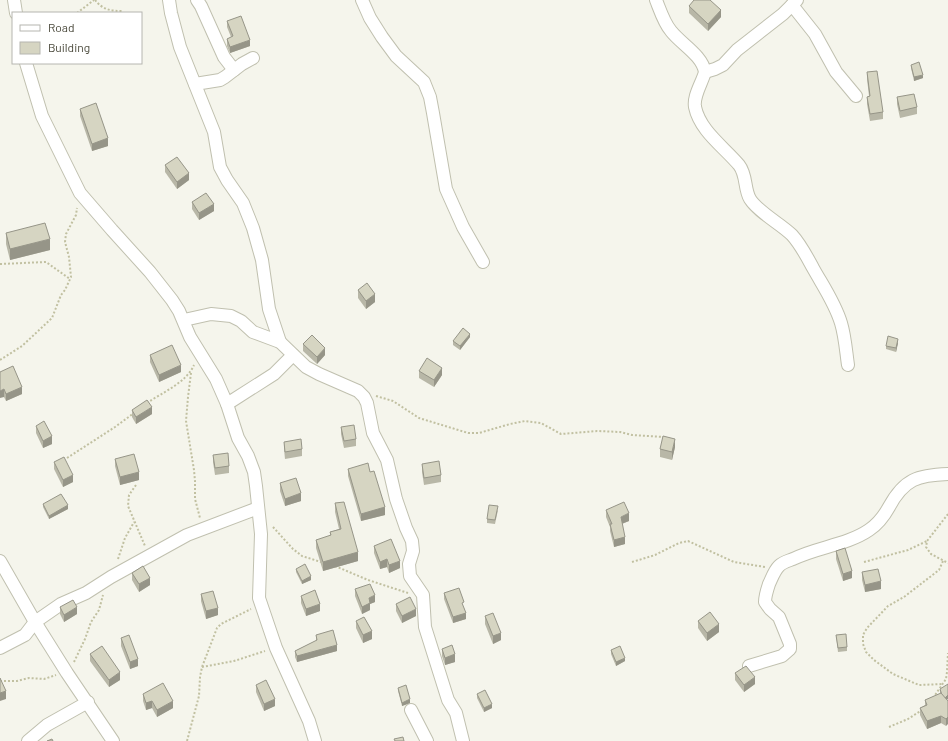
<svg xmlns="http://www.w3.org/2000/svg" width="948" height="741" font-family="Barlow,sans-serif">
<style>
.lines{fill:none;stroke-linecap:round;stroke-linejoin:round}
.minor-casing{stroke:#c0c0af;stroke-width:14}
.path{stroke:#c1c0a1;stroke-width:2;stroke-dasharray:2 2;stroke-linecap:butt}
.minor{stroke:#fff;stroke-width:12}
.wall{fill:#b8b7a7}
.shaded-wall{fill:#969588}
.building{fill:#d6d5c2;stroke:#969588}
</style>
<rect width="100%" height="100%" fill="#f5f5ec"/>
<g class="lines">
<defs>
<g id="minor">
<path d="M14 0 16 13"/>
<path d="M169 0 171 13 180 47 214 132 220 167 227 180 243 203 253 228 262 260 269 309 280 342"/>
<path d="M197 0 201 6 224 57 234 70"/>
<path d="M362 0 370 18 382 37 396 56 424 82 430 97 433 113 446 189 463 227 483 262"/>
<path d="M656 0C660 10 664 23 671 31 681 44 702 55 705 72 702 83 693 96 695 107 700 131 724 147 739 165 747 175 744 189 750 199 758 212 781 224 792 235 801 245 807 257 813 268 823 286 835 303 841 323 845 336 846 351 848 365"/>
<path d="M792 5 815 34 836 72 856 96"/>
<path d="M26 63 42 116 80 193 112 230 150 272 172 300 179 311 190 337 216 379 227 404 238 438 248 456 254 472 256 486 261 534 259 598 276 648 309 721 315 741"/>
<path d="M705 72 715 69 723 65 737 50 783 14 797 0"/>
<path d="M195 84 220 80 225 77 242 64 253 58"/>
<path d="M184 320 211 314 231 316 241 321 253 332 280 342 306 367 319 374 358 391 364 397 367 403 373 433 387 460 396 499 406 528 412 541 413 551 409 564 410 576 423 595 425 627 448 700 456 713 463 741"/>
<path d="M227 404 274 374 293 355"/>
<path d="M0 561 35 622 67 673 113 741"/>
<path d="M0 648 25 635 35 622 61 604 86 593 111 577 187 535 258 508"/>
<path d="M749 666 782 656 790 649V644L779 617 770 609 765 602C765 596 767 590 769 584 772 578 774 571 779 566 783 562 788 561 793 559 817 547 847 545 869 530 878 524 884 516 889 507 904 479 918 475 948 474"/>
<path d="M411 710 427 741"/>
<path d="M28 741 47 725 88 702"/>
</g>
</defs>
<use href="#minor" class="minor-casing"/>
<g class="path">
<path d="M95 0C103 10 111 11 123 11"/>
<path d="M77 13 94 0"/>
<path d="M0 264 46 262 70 279"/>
<path d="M0 360 22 346 52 318 61 295 65 290 71 277 69 257 65 242 66 234 76 215 77 208"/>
<path d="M191 373 188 397 186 421 194 470 195 481V499L200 518"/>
<path d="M376 396 393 401 419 418 468 433H479L510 424 525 421 541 423 561 434 597 431 620 432 632 435 664 437"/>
<path d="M147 403C163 392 186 383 194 365"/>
<path d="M67 458 115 427 134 413"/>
<path d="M136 485 129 495 128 506 145 546"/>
<path d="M948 514 927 541 926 547 931 554 948 563"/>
<path d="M273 527 293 549 302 556 321 562"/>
<path d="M118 559 125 538 134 522"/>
<path d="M943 561 939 570 904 597 888 606 867 628 863 635V644L866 652 874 660 893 674 919 685 943 684"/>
<path d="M632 562 655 555 679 543 688 541 734 562 765 567"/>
<path d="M864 562 908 550 927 541"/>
<path d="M335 566 368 580 408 593"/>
<path d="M74 662 85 639 91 622 99 610 103 595"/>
<path d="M202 667 234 661 265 651"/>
<path d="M0 681H17L29 678 44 679 56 675"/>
<path d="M933 698 946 679 947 672 948 653"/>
<path d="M889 727 908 719 922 710"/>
<path d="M187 741 199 696 200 677 202 667 217 628 221 624 251 609"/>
</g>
<use href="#minor" class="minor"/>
</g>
<g class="wall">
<path d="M689 6 721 17 708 31 689 13Z"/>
<path d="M227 21 250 46 230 53 227 46V39L231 37 227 27Z"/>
<path d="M911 65 923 78 914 81 911 68Z"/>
<path d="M867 72 883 112V119L870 121 867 104V97L869 96 867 79Z"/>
<path d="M897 97 917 107V114L900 118 897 104Z"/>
<path d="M80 109 108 146 92 151 80 116Z"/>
<path d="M165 165 189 180 177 189 165 172Z"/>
<path d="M192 202 214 211 199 220 192 209Z"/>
<path d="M6 233 50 250 10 260 6 244Z"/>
<path d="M358 290 375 302 366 309 358 298Z"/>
<path d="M470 337 460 350 453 345V341Z"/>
<path d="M898 343 896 352 886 349V346Z"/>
<path d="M303 344 325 355 317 364 303 351Z"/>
<path d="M150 355 181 372 159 382 150 362Z"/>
<path d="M419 371 442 375 434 387 419 378Z"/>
<path d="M0 372 22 394 6 401 4 397Z"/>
<path d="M132 410 152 414 136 424 132 417Z"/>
<path d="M36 426 52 444 43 448 36 433Z"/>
<path d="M341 427 356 439V446L344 448 341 434Z"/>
<path d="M284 442 302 449V456L285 459 284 449Z"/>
<path d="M675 447 672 460 660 457V449Z"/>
<path d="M213 455 229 466V473L215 475 213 462Z"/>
<path d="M115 459 139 480 120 485 115 466Z"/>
<path d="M54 462 73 482 63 487 54 469Z"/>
<path d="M422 464 441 475V482L424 485 422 472Z"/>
<path d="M348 469 370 472 385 515 361 521 348 476Z"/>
<path d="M280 483 301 501 285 506 280 491Z"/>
<path d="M335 503 358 561 323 571 316 548V540L330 536V532L339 529 335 512Z"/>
<path d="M43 504 68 509 49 519 43 507Z"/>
<path d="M498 510 495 524 487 523V519Z"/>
<path d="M606 510 629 521 622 524 625 544 614 547 610 531V527L606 517Z"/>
<path d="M374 546 400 568 389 573 387 567 380 569 374 553Z"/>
<path d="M836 551 852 578 843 581 836 559Z"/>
<path d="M296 569 311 580 302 584 296 572Z"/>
<path d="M862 572 881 589 865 592 862 580Z"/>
<path d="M132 573 150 585 139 592 132 580Z"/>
<path d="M355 589 375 602 370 604V610L362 614 355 596Z"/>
<path d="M444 593 464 608 466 619 453 623 444 599Z"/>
<path d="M201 594 218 615 206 619 201 601Z"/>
<path d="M301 596 320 611 306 616 301 603Z"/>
<path d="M396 604 416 616 402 623 396 611Z"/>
<path d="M60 607 77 614 64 622 60 614Z"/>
<path d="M485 616 501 640 493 644 485 624Z"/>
<path d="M356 621 372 639 363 643 356 628Z"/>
<path d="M698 621 719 632 707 641 698 628Z"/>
<path d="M316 635 337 651 297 662 295 657V651L316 641Z"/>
<path d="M836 635 847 647V651L838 652Z"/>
<path d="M121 638 138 666 130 669 121 646Z"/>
<path d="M442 649 455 662 445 665 442 656Z"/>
<path d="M611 650 625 661 616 666 611 654Z"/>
<path d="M90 654 120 680 109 687 90 661Z"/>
<path d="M735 673 755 684 744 692 735 680Z"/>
<path d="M256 685 275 706 264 711 256 692Z"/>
<path d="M398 688 410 703 402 706 398 691Z"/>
<path d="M940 689 947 700 946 726 941 723 927 729 920 715V708L925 705V700L940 694Z"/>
<path d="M143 694 173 708 157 717 152 708 146 710 143 701Z"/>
<path d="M477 694 492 708 484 712 477 698Z"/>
</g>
<g class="shaded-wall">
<path d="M721 10V17L708 31V24Z"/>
<path d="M250 40V46L230 53V47Z"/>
<path d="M923 75V78L914 81V77Z"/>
<path d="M108 138V146L92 151V144Z"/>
<path d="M189 173V180L177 189V182Z"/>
<path d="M214 204V211L199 220V213Z"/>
<path d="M50 239V250L10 260V249Z"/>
<path d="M375 294V302L366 309V301Z"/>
<path d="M470 334V337L460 350V346Z"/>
<path d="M898 339V343L896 352V348Z"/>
<path d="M325 348V355L317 364V357Z"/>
<path d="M181 365V372L159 382V375Z"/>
<path d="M442 368V375L434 387V380Z"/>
<path d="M22 387V394L6 401V394Z"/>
<path d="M4 389V397L0 398V391Z"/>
<path d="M152 407V414L136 424V417Z"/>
<path d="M52 436V444L43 448V441Z"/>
<path d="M675 439V447L672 460V452Z"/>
<path d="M139 472V480L120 485V477Z"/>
<path d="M73 475V482L63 487V480Z"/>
<path d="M301 493V501L285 506V499Z"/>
<path d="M68 505V509L49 519V516Z"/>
<path d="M385 507V515L361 521V514Z"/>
<path d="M629 513V521L621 524V517Z"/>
<path d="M625 537V544L614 547V540Z"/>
<path d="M358 552V561L323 571V562Z"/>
<path d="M387 559V567L380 569V562Z"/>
<path d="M400 561V568L389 573V565Z"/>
<path d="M852 571V578L843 581V574Z"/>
<path d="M311 576V580L302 584V581Z"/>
<path d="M150 578V585L139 592V584Z"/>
<path d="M881 581V589L865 592V585Z"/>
<path d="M375 595V602L370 604V610L362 614V607L369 598Z"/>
<path d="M320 604V611L306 616V609Z"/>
<path d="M77 607V614L64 622V615Z"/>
<path d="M218 608V615L206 619V611Z"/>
<path d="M416 609V616L402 623V616Z"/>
<path d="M466 613V619L453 623V617Z"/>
<path d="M719 624V632L707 641V633Z"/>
<path d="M372 631V639L363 643V635Z"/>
<path d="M501 633V640L493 644V636Z"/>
<path d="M337 645V651L297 662V656Z"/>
<path d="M455 654V662L445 665V658Z"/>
<path d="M625 658V661L616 666V662Z"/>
<path d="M138 659V666L130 669V662Z"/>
<path d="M120 672V680L109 687V680Z"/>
<path d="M755 677V684L744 692V685Z"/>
<path d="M6 691V699L0 701V693Z"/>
<path d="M948 695V699L943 702V699Z"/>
<path d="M275 699V706L264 711V704Z"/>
<path d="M410 699V703L402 706V703Z"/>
<path d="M152 701V708L146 710V703Z"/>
<path d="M173 701V708L157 717V710Z"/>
<path d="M492 704V708L484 712V708Z"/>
<path d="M941 716V723L927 729V721Z"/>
<path d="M948 717V724L946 726V719Z"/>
</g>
<g class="building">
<path d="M694 0H710L721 10 708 24 689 6Z"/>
<path d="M241 16 250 40 230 47 227 39 233 36 227 21Z"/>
<path d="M919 62 923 75 914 77 911 65Z"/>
<path d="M877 71 883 112 870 114 867 97 870 96 867 72Z"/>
<path d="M914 94 917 107 900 111 897 97Z"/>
<path d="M96 103 108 138 92 144 80 109Z"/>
<path d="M177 157 189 173 177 182 165 165Z"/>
<path d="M206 193 214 204 199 213 192 202Z"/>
<path d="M45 223 50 239 10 249 6 233Z"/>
<path d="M367 283 375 294 366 301 358 290Z"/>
<path d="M463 328 470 334 460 346 453 341Z"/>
<path d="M312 335 325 348 317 357 303 344Z"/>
<path d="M888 336 898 339 896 348 886 346Z"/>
<path d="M172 345 181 365 159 375 150 355Z"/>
<path d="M427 358 442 368 434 380 419 371Z"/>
<path d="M13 366 22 387 6 394 4 389 0 391V372Z"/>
<path d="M147 400 152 407 136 417 132 410Z"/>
<path d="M44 421 52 436 43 441 36 426Z"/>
<path d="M354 425 356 439 344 441 341 427Z"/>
<path d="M663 436 675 439 672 452 660 449Z"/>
<path d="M301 439 302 449 285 452 284 442Z"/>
<path d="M228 453 229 466 215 468 213 455Z"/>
<path d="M134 454 139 472 120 477 115 459Z"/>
<path d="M64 457 73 475 63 480 54 462Z"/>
<path d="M439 461 441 475 424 478 422 464Z"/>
<path d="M368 463 370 472 374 471 385 507 361 514 348 469Z"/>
<path d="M296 478 301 493 285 499 280 483Z"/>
<path d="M61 494 68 505 49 516 43 504Z"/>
<path d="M344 502 358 552 323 562 316 540 331 535 330 532 341 529 335 503Z"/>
<path d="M624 502 629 513 621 517 625 537 614 540 610 524H612L606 510Z"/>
<path d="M489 505 498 506 495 520 487 519Z"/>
<path d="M391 539 400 561 389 565 387 559 380 562 374 546Z"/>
<path d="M845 548 852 571 843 574 836 551Z"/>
<path d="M305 564 311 576 302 581 296 569Z"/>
<path d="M143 566 150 578 139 584 132 573Z"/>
<path d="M878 569 881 581 865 585 862 572Z"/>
<path d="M370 584 375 595 369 598 370 603 362 607 355 589Z"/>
<path d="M459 588 464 602 462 603 466 613 453 617 444 593Z"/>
<path d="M315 590 320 604 306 609 301 596Z"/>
<path d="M213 591 218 608 206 611 201 594Z"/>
<path d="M410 597 416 609 402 616 396 604Z"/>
<path d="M73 600 77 607 64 615 60 607Z"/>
<path d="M710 612 719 624 707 633 698 621Z"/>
<path d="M493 613 501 633 493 636 485 616Z"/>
<path d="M364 617 372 631 363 635 356 621Z"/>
<path d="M333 630 337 645 297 656 295 651 317 640 316 635Z"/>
<path d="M846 634 847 647 838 648 836 635Z"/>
<path d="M129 635 138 659 130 662 121 638Z"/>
<path d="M452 645 455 654 445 658 442 649Z"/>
<path d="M102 646 120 672 109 680 90 654Z"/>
<path d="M620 646 625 658 616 662 611 650Z"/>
<path d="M746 666 755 677 744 685 735 673Z"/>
<path d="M0 678 6 691 0 693Z"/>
<path d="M266 680 275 699 264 704 256 685Z"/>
<path d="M163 683 173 701 157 710 152 701 146 703 143 694Z"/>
<path d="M948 684V695L945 698 942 695 940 689Z"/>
<path d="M406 685 410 699 402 703 398 688Z"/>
<path d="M485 690 492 704 484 708 477 694Z"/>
<path d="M941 693 948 701V717L946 719 941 716 927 721 920 708 927 705 925 700Z"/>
<path d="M403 737 404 741H395L394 739Z"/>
<path d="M52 739 53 741H47Z"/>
</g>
<rect x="12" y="12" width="130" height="52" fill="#ffffff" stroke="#b6b6b0"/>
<rect x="20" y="25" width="20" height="6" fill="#ffffff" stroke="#b6b6b0"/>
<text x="48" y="32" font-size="12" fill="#49483a">Road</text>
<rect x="20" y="42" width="20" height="12" fill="#d6d5c2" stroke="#b6b6b0"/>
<text x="48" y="52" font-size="12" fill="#49483a">Building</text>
</svg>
